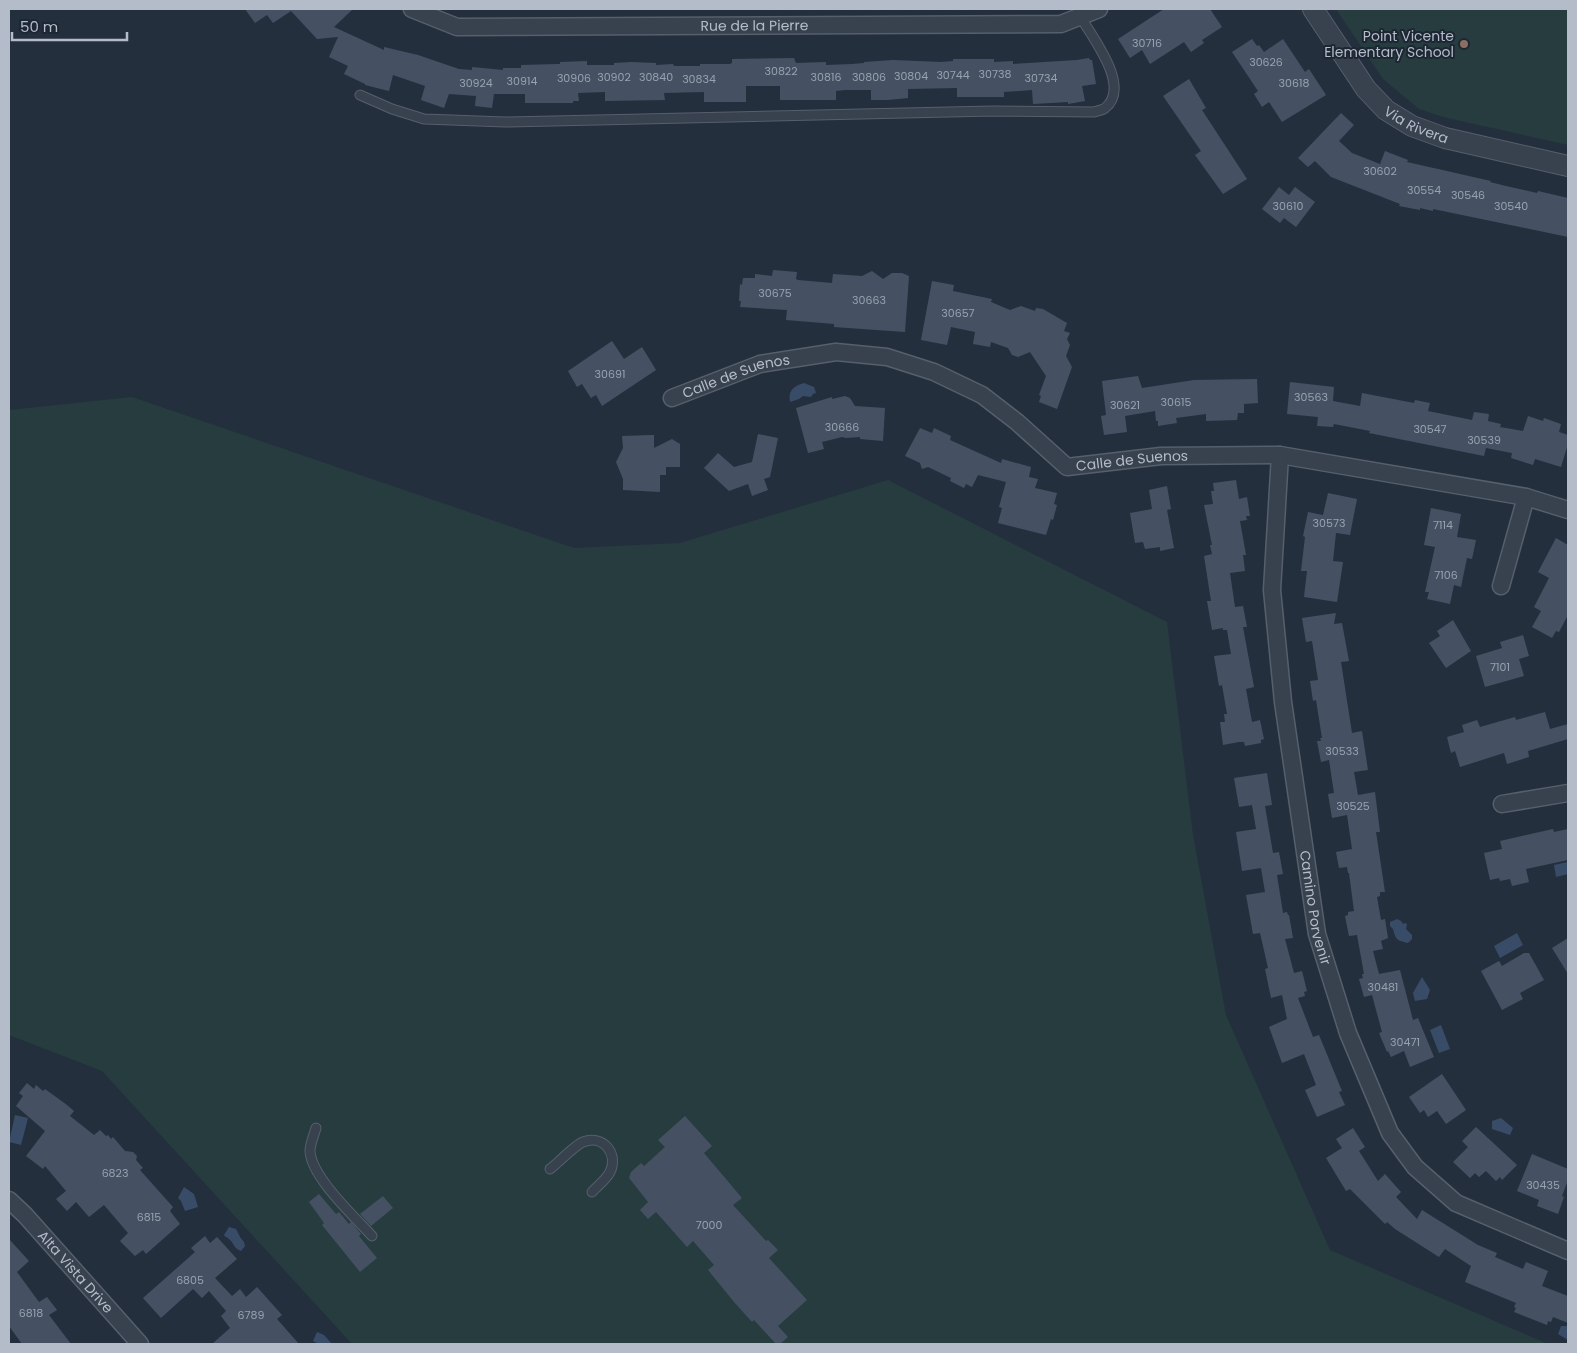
<svg xmlns="http://www.w3.org/2000/svg" width="1577" height="1353" font-family="Poppins,sans-serif">
<style>
.green{fill:#263c3f}
.water{fill:#394c67}
.building{fill:#455162}
.lines{fill:none;stroke-linecap:round;stroke-linejoin:round}
.service-casing{stroke:#565f6c;stroke-width:11}
.minor-casing{stroke:#565f6c;stroke-width:19}
.tertiary-casing{stroke:#565f6c;stroke-width:22}
.service{stroke:#38414e;stroke-width:9}
.minor{stroke:#38414e;stroke-width:16}
.tertiary{stroke:#38414e;stroke-width:20}
.education-dot{fill:#8d6e63;stroke:#1d2633;stroke-width:2}
.labels{text-anchor:middle;stroke-width:4;stroke-linejoin:round;paint-order:stroke}
.number-label{font-size:11px;fill:#98a1af}
.street-label{font-size:14px;fill:#b4bcc9;stroke:#1d2633}
.poi-label{font-size:14px;fill:#b4bcc9;stroke:#1d2633;text-anchor:end}
</style>
<rect width="100%" height="100%" fill="#242f3e"/>
<g class="green">
<path d="M1336 9H1568V145L1443 117 1419 109 1383 79Z"/>
<path d="M132 397 574 548 680 543 888 480 1167 622 1193 835 1226 1015 1330 1250 1548 1344H352L102 1071 9 1035V410Z"/>
</g>
<g class="water">
<path d="M804 383 814 387 816 393 813 394 811 397 803 396 799 399 790 402C788 391 793 386 804 383Z"/>
<path d="M1568 862V874L1556 877 1554 865Z"/>
<path d="M1397 919 1401 921 1403 924 1404 923 1407 924 1406 929 1412 935V939L1408 943C1396 940 1396 940 1393 929L1390 926V922Z"/>
<path d="M1517 933 1523 945 1500 958 1494 946Z"/>
<path d="M1422 977 1430 990 1427 999 1415 1001 1413 993Z"/>
<path d="M1441 1025 1450 1049 1439 1053 1430 1030Z"/>
<path d="M15 1115 28 1118 21 1145 9 1142Z"/>
<path d="M1501 1118 1513 1128 1510 1135 1492 1129V1121Z"/>
<path d="M184 1187 194 1194 198 1207 185 1211 181 1201 178 1198Z"/>
<path d="M229 1227 236 1229 240 1237 244 1242 245 1246 241 1251C234 1249 234 1243 229 1239 227 1237 225 1237 224 1235Z"/>
<path d="M1561 1326H1568V1340L1558 1334Z"/>
<path d="M317 1332 324 1335 332 1344H319L313 1341Z"/>
</g>
<g class="building">
<path d="M245 9H353L334 27 384 50V47L418 55 459 69 472 70V67L503 70V68H521V65L557 64H560V62L587 61V65H614V63L631 62 656 63V65L673 64 674 66H700V64H730L732 63V59L794 58 796 63 826 62V65L852 64 864 63V62L893 60 941 62 953 61V59H994V62L1013 61V64L1077 60 1089 58 1090 60H1092L1096 84 1082 86 1085 101 1068 104V102L1033 104 1032 90 1004 92V97H957V88L908 89V98L888 100H871V90H845L836 91V100H780V86H746V102H704V92L664 93 665 100 605 101V92L578 93 579 101H573V103H525V94H494L492 108 475 106 476 96 449 94 444 108 421 100 425 86 393 75 389 91 365 85V84L344 74 348 66 329 57 338 37 317 39 291 11 273 23 267 15 255 23Z"/>
<path d="M1164 9H1210L1222 27 1202 40 1204 43 1191 52 1184 42 1150 64 1142 50 1130 58 1118 39Z"/>
<path d="M1252 39 1257 46 1259 45 1264 52 1283 39 1305 72 1309 69 1326 95 1282 122 1269 102 1262 107 1254 94 1258 91 1232 52Z"/>
<path d="M1189 79 1206 108 1202 110 1247 179 1223 194 1195 155 1201 151 1163 96Z"/>
<path d="M1341 113 1354 125 1339 141 1352 153 1380 164 1385 151 1408 160 1407 162 1491 181 1490 182 1506 186 1537 193 1538 191 1568 198V237L1433 209V211L1420 208V210L1399 206 1400 204 1331 177 1315 161 1308 167 1298 158Z"/>
<path d="M1279 187 1289 195 1295 187 1315 202 1296 227 1284 218 1280 223 1262 209Z"/>
<path d="M773 270 797 272 796 279 798 280 832 283 833 274 862 276 872 271 883 279 892 273H902L909 276 905 332 834 327V324L786 320 787 310 740 307 741 301H739L740 284 742 285 743 278H755V274L772 276Z"/>
<path d="M932 281 954 285 953 291 992 299 991 302 1010 310 1021 306 1035 311 1036 308 1043 309 1067 323 1064 331 1070 333 1067 339 1070 345 1066 356 1072 367 1057 409 1039 402 1041 396 1039 395 1046 376 1030 352 1018 357 1012 355 1008 348 991 342 990 347 973 344 975 332 951 327 947 345 921 340Z"/>
<path d="M612 341 624 359 642 347 656 370 602 406 596 395 591 398 582 384 577 387 568 371Z"/>
<path d="M1138 376 1142 388 1194 380 1257 379 1258 403 1244 404V413H1238L1237 420 1206 421V414L1176 418 1177 423 1158 426V421H1156L1155 411 1125 416 1127 432 1104 435 1101 416 1106 415 1102 381Z"/>
<path d="M1290 382 1334 387 1333 401 1360 406 1362 393 1414 403 1415 400 1430 403 1428 411 1472 420 1474 412 1489 414 1488 421 1501 424 1500 427 1523 431 1528 416 1543 421 1544 418 1561 424 1559 432 1568 435V444L1561 467 1535 459 1533 465 1511 458 1512 453 1486 448 1484 456 1369 433 1370 431 1334 424 1333 427 1317 426 1318 417 1287 414Z"/>
<path d="M845 396 850 398 855 406 885 408 883 441 860 439V437L846 438 842 437 822 442 824 449 808 453 796 408 832 397V399Z"/>
<path d="M920 428 932 433 934 428 951 436 950 440 1001 463 1002 459 1031 467 1029 477 1038 479 1035 488 1057 493 1054 504 1057 505 1053 520 1051 519 1046 535 998 523 1002 508 999 507 1006 482 978 475 972 487 966 484 964 488 950 481 951 478 928 467 922 469 920 463 905 456Z"/>
<path d="M758 434 778 438 770 477 764 479 768 490 752 496 748 484 729 491 704 468 718 453 734 467 752 462Z"/>
<path d="M650 435H654V448L672 439 680 444V467H666V475H660V492L623 490V479L616 462 623 448 622 436Z"/>
<path d="M1236 480 1239 499 1247 497 1250 516H1246L1247 520 1240 521 1246 555H1243L1245 571 1230 573 1235 607 1243 606 1247 627H1243L1254 687 1246 689 1252 722 1260 720 1264 739 1261 740V743L1245 746 1244 742H1239L1223 745 1220 722H1225L1224 714H1227L1222 685 1219 686 1214 656 1231 654 1227 630H1223V628L1212 630 1207 601H1211L1204 556 1212 554 1210 545H1212L1204 505 1213 504 1211 491H1214L1213 483Z"/>
<path d="M1167 486 1171 509 1167 510 1174 548 1160 551V547L1145 549 1143 542 1135 543 1130 513 1152 509 1149 490Z"/>
<path d="M1328 493 1357 499 1350 535 1336 533 1333 561 1343 562 1337 602 1304 597 1307 571H1301L1305 537 1303 536 1308 512 1323 515Z"/>
<path d="M1431 508 1461 514 1457 537 1476 540 1472 559 1467 558 1461 587 1454 585 1450 604 1427 599 1429 592H1425L1435 547 1424 545Z"/>
<path d="M1556 538 1568 545V615L1559 632 1556 631 1552 638 1532 627 1541 611 1534 607 1549 578 1538 572Z"/>
<path d="M1336 613 1334 624 1342 623 1349 661 1341 662 1352 733 1362 731 1368 770 1354 772 1358 795 1375 792 1380 832H1376L1385 892H1380V896L1377 897 1381 920 1385 919 1388 938 1381 941 1383 949 1373 951 1379 974 1400 970 1413 1020 1418 1018 1434 1057 1410 1067 1404 1051 1391 1057 1388 1051 1387 1052 1379 1033 1382 1032 1372 995 1364 997 1359 979 1363 978 1362 974H1364L1357 935 1349 936 1345 916 1348 915V912L1354 911 1349 873H1348L1347 867 1339 868 1336 852 1352 849 1347 815 1332 818 1328 794 1334 793 1329 760 1321 762 1317 741H1321L1320 738H1322L1316 700 1313 701 1310 681 1318 680 1312 641 1306 642 1302 618Z"/>
<path d="M1453 620 1471 651 1446 668 1429 643 1440 636 1437 631Z"/>
<path d="M1523 635 1529 656 1519 659 1524 676 1485 687 1476 656 1502 648 1500 642Z"/>
<path d="M1545 712 1550 729 1568 724V739L1528 751 1529 757 1507 764 1504 753 1460 767 1455 751 1451 753 1447 737 1464 732 1462 725 1477 720 1480 727 1515 717 1516 720Z"/>
<path d="M1267 773 1272 805 1265 806 1273 853 1279 852 1283 874 1277 875 1283 913 1287 912 1288 915H1289L1293 938 1285 939 1294 973 1302 971 1307 991 1304 992 1305 996 1298 998 1313 1037 1319 1035 1342 1091 1339 1092 1345 1105 1317 1117 1305 1090 1316 1085 1304 1054 1282 1063 1269 1027 1287 1019 1282 995 1271 998 1265 969 1268 968 1260 933 1253 934 1246 895 1265 892 1261 868 1242 871 1236 832 1256 829 1252 805 1239 807 1234 778Z"/>
<path d="M1553 829 1554 832 1568 829V860L1526 869 1529 882 1512 886 1510 879 1500 881 1499 878 1490 880 1484 853 1502 849 1500 841Z"/>
<path d="M1568 938V974L1552 948Z"/>
<path d="M1524 953H1529L1544 980 1520 993 1523 999 1502 1010 1481 971 1499 961 1502 966Z"/>
<path d="M1442 1074 1466 1110 1446 1124 1437 1111 1428 1117 1424 1110 1420 1113 1409 1097Z"/>
<path d="M27 1083 34 1089 36 1085 43 1091 45 1089 67 1105 74 1111 70 1116 94 1135 100 1130 106 1136 108 1135 111 1139 113 1137 125 1151 133 1152 137 1156 136 1160 143 1168 140 1170 173 1207 170 1211 180 1224 146 1254 143 1250 135 1256 120 1241 128 1233 104 1205 89 1217 76 1202 67 1211 56 1199 66 1191 45 1166 43 1169 26 1156 45 1131 16 1106 23 1096 19 1093Z"/>
<path d="M685 1116 712 1146 704 1153 742 1198 733 1205 766 1241 768 1240 778 1250 769 1258 807 1300 778 1326 788 1337 780 1344H776L754 1320 752 1322 734 1302 708 1270 714 1265 693 1241 687 1247 656 1212 648 1219 640 1210 648 1202 629 1178 631 1172 641 1163 644 1166 665 1147 658 1140Z"/>
<path d="M1476 1127 1517 1165 1502 1180 1500 1177 1496 1181 1486 1171 1479 1177 1475 1173 1470 1178 1453 1162 1468 1147 1462 1141Z"/>
<path d="M1353 1128 1365 1147 1359 1151 1378 1181 1385 1174 1401 1192 1396 1197 1417 1219 1422 1210 1478 1245 1497 1253 1495 1257 1523 1269 1526 1262 1548 1271 1542 1286 1568 1296V1323L1553 1317 1551 1322 1548 1321 1547 1325 1514 1312 1516 1308 1514 1307 1516 1303 1465 1282 1471 1266 1445 1249 1439 1257 1395 1229 1387 1222 1385 1224 1350 1189 1346 1191 1326 1158 1342 1148 1336 1139Z"/>
<path d="M1532 1154 1568 1169V1180L1562 1196 1564 1197 1558 1214 1537 1206 1539 1200 1517 1191Z"/>
<path d="M319 1194 336 1214 339 1212 349 1224 351 1222 361 1234 359 1236 377 1258 360 1272 322 1225 324 1223 309 1202Z"/>
<path d="M383 1196 393 1208 371 1226 360 1214Z"/>
<path d="M205 1236 210 1243 217 1237 237 1259 215 1278 232 1296 240 1289 246 1297 257 1287 282 1315 277 1319 299 1344H212L230 1328 221 1316 226 1311 209 1291 202 1298 193 1289 161 1318 143 1298 195 1252 191 1248Z"/>
<path d="M9 1239 29 1261 17 1272 39 1302 47 1297 57 1310 49 1315 71 1344H22L9 1326Z"/>
</g>
<g class="lines">
<defs>
<g id="service">
<path d="M360 95 392 109 424 119 505 122 993 111 1094 112C1097 111 1103 110 1105 108 1132 87 1092 37 1080 16"/>
<path d="M316 1128C314 1135 310 1144 310 1151 311 1177 355 1217 372 1236"/>
<path d="M550 1169C558 1163 575 1145 583 1142 603 1134 619 1154 610 1172 606 1180 597 1186 592 1192"/>
</g>
<g id="minor">
<path id="s1" d="M412 9 457 27 1061 24 1099 9"/>
<path id="s2" d="M672 398 760 364 836 352 887 357 934 372 982 395 1017 422 1067 467 1161 456 1280 455 1526 497 1568 510"/>
<path id="s3" d="M1280 455 1272 590 1283 702 1317 934 1348 1033 1390 1133 1415 1167 1456 1203 1568 1251"/>
<path d="M1501 586 1526 497"/>
<path d="M1502 804 1568 793"/>
<path id="s4" d="M9 1200 25 1215 140 1344"/>
</g>
<g id="tertiary">
<path id="s5" d="M1313 9 1366 89 1386 110 1412 126 1445 138 1568 166"/>
</g>
</defs>
<use href="#service" class="service-casing"/>
<use href="#minor" class="minor-casing"/>
<use href="#tertiary" class="tertiary-casing"/>
<use href="#service" class="service"/>
<use href="#minor" class="minor"/>
<use href="#tertiary" class="tertiary"/>
</g>
<circle class="education-dot" cx="1464" cy="44" r="5"/>
<g class="labels">
<g class="number-label">
<text x="1147" y="47">30716</text>
<text x="1266" y="66">30626</text>
<text x="781" y="75">30822</text>
<text x="995" y="78">30738</text>
<text x="953" y="79">30744</text>
<text x="911" y="80">30804</text>
<text x="614" y="81">30902</text>
<text x="656" y="81">30840</text>
<text x="826" y="81">30816</text>
<text x="869" y="81">30806</text>
<text x="574" y="82">30906</text>
<text x="1041" y="82">30734</text>
<text x="699" y="83">30834</text>
<text x="522" y="85">30914</text>
<text x="476" y="87">30924</text>
<text x="1294" y="87">30618</text>
<text x="1380" y="175">30602</text>
<text x="1424" y="194">30554</text>
<text x="1468" y="199">30546</text>
<text x="1288" y="210">30610</text>
<text x="1511" y="210">30540</text>
<text x="775" y="297">30675</text>
<text x="869" y="304">30663</text>
<text x="958" y="317">30657</text>
<text x="610" y="378">30691</text>
<text x="1311" y="401">30563</text>
<text x="1176" y="406">30615</text>
<text x="1125" y="409">30621</text>
<text x="842" y="431">30666</text>
<text x="1430" y="433">30547</text>
<text x="1484" y="444">30539</text>
<text x="1329" y="527">30573</text>
<text x="1443" y="529">7114</text>
<text x="1446" y="579">7106</text>
<text x="1500" y="671">7101</text>
<text x="1342" y="755">30533</text>
<text x="1353" y="810">30525</text>
<text x="1383" y="991">30481</text>
<text x="1405" y="1046">30471</text>
<text x="115" y="1177">6823</text>
<text x="1543" y="1189">30435</text>
<text x="149" y="1221">6815</text>
<text x="709" y="1229">7000</text>
<text x="190" y="1284">6805</text>
<text x="31" y="1317">6818</text>
<text x="251" y="1319">6789</text>
</g>
<g class="street-label">
<text dy="5" stroke="none"><textPath href="#s1" startOffset="346">Rue de la Pierre</textPath></text>
<text dy="5" stroke="none"><textPath href="#s5" startOffset="159">Via Rivera</textPath></text>
<text dy="5" stroke="none"><textPath href="#s2" startOffset="68">Calle de Suenos</textPath></text>
<text dy="5" stroke="none"><textPath href="#s2" startOffset="502">Calle de Suenos</textPath></text>
<text dy="5" stroke="none"><textPath href="#s3" startOffset="456">Camino Porvenir</textPath></text>
<text dy="5" stroke="none"><textPath href="#s4" startOffset="98">Alta Vista Drive</textPath></text>
</g>
<g class="poi-label">
<text x="1454" y="41">Point Vicente<tspan x="1454" dy="16">Elementary School</tspan></text>
</g>
</g>
<rect width="1577" height="1353" fill="none" stroke="#b4bcc9" stroke-width="20"/>
<path d="M12 32v8h115v-8" fill="none" stroke="#b4bcc9" stroke-width="2.5"/>
<text x="20" y="32" font-size="15" fill="#b4bcc9" stroke="#1d2633" stroke-width="4" paint-order="stroke">50 m</text>
</svg>
